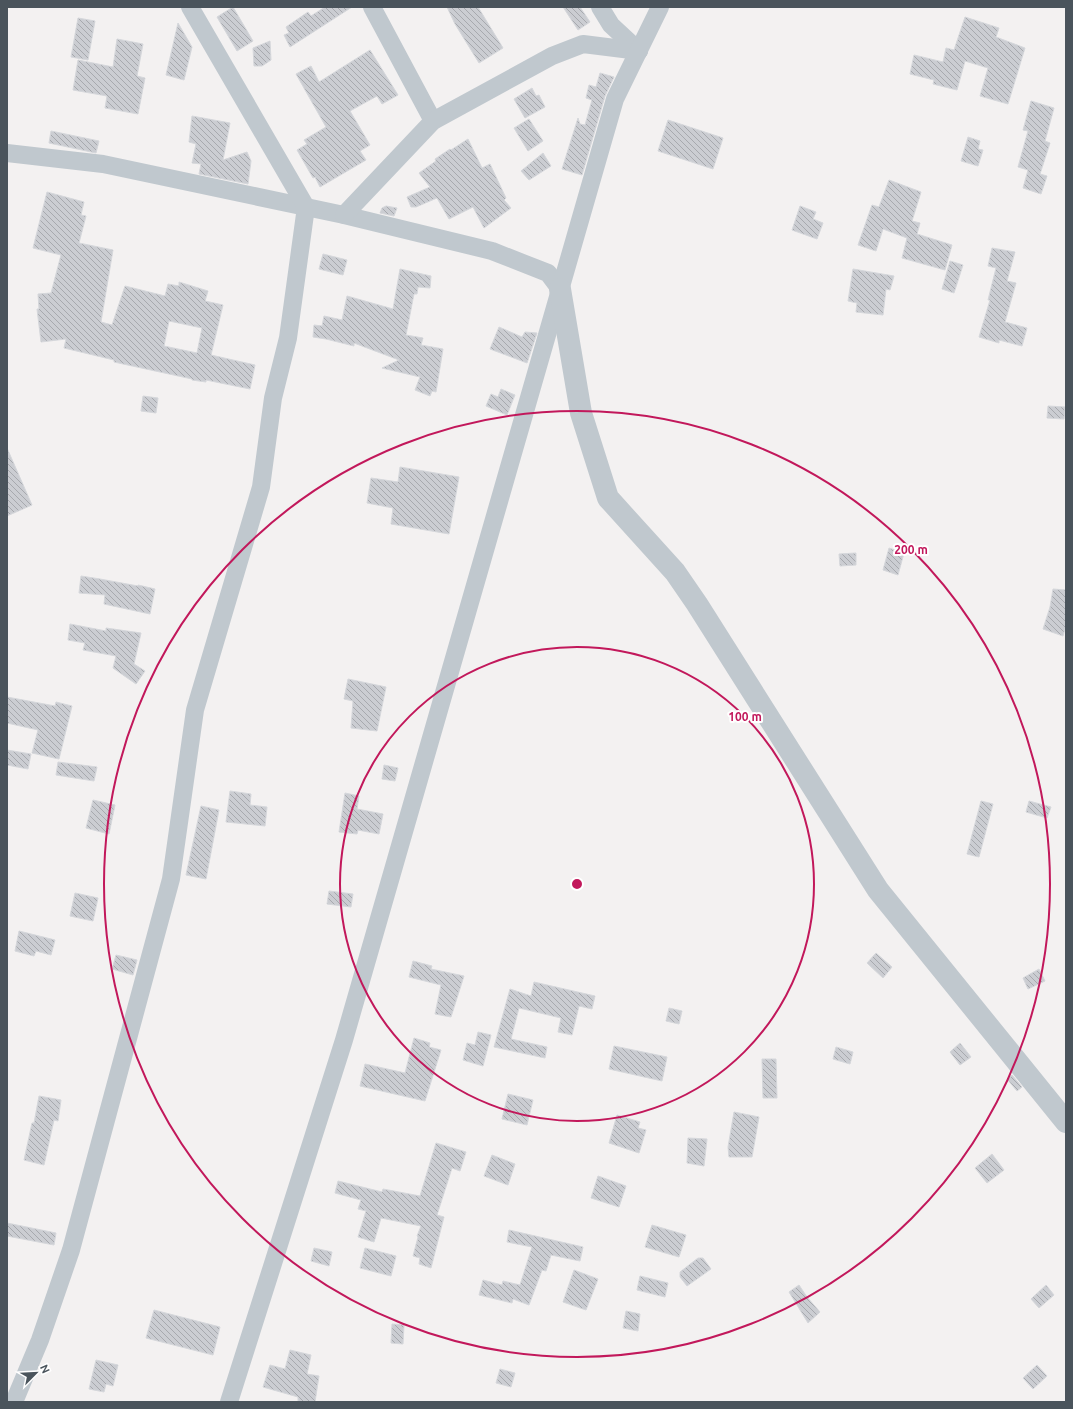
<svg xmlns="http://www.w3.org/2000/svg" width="1073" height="1409" font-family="Ubuntu,sans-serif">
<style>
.building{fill:url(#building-back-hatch);stroke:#d5d7db;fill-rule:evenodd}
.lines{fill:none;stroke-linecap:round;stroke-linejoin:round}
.minor{stroke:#c0c8ce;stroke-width:18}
.tertiary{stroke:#c0c8ce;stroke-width:22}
.ring{fill:none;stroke:#c2185b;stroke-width:2}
.centre{fill:#c2185b;stroke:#fff;stroke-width:2}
.ring-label{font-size:12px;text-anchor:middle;font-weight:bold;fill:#c2185b;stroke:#fff;stroke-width:4;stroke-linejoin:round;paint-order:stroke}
</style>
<defs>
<pattern id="building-back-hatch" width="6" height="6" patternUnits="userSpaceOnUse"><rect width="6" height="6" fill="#cbcdd2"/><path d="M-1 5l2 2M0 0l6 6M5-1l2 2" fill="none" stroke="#a7a9ae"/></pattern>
</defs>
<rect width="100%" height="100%" fill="#f3f1f1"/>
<g class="building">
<path d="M233 7 253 41 237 51 217 17Z"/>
<path d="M325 7H352L290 47 284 35 289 33 286 27 308 12 311 16Z"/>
<path d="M447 7H478L503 48 479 63 455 24Z"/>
<path d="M563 7H580L590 22 578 30Z"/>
<path d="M965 17 999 28 996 37 1025 48 1008 104 980 96 988 68 965 61 957 90 933 84 934 80 910 74 914 55 943 62 946 48 954 50Z"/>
<path d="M78 18 95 21 88 60 71 57Z"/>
<path d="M178 23 192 47 184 80 166 75Z"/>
<path d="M117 39 143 44 137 76 145 78 138 114 105 108 107 96 73 90 78 60 113 67Z"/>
<path d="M270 41 271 60 262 66H254L253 48Z"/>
<path d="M370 50 398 95 382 104 377 96 350 111 370 145 360 151 366 160 320 187 315 177 313 178 297 150 307 144 304 140 326 127 296 74 311 66 319 82Z"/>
<path d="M600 73 614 77 605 96 582 175 562 169 578 118 580 124 585 125 592 100 586 98 589 85 596 87Z"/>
<path d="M532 88 536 96 539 95 545 107 525 118 514 99Z"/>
<path d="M1031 101 1054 108 1045 141 1050 143 1040 174 1047 176 1041 194 1023 188 1028 170 1018 167 1028 131 1023 130Z"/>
<path d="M192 116 230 123 223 160 247 152 251 161 248 184 199 174 201 164 192 163 196 144 189 142Z"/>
<path d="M529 119 543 141 528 151 514 128Z"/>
<path d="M668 120 723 138 713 169 658 151Z"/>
<path d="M51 131 99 141 96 153 49 143Z"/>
<path d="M968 137 980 141 978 149 983 150 978 166 961 161Z"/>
<path d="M468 139 482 168 490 164 506 198 504 200 511 208 484 228 473 207 449 219 437 198 416 207H411L407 197 430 187 419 173 436 161 435 159 450 149 451 150Z"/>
<path d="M543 153 551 166 529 180 521 171Z"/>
<path d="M889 180 921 192 912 221 920 223 917 234 952 245 945 270 902 258 907 238 883 229 876 251 858 245 872 205 879 207Z"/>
<path d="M47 192 84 202 81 215 86 216 79 243 113 250 101 322 112 325 125 286 165 296 168 284 179 286V282L208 291 205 301 223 305 211 355 255 365 250 389 206 380V382L192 380V379L114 362V360L64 348 66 339 41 342 37 309H39L38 294 51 293 61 255 33 248ZM169 321 202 328 197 353 164 346Z"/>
<path d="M386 206 397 208 394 216 380 213 382 208Z"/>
<path d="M800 206 816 212 813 219 823 223 817 239 792 230Z"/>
<path d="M992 248 1015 252 1007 281 1016 283 1005 322 1027 328 1022 346 999 340V343L979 337 990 300H988L996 268 988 266Z"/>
<path d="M323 254 347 260 343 275 319 269Z"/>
<path d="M950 261 963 265 954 293 942 289Z"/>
<path d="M400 269 431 276 430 288 418 287 417 294H414L406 335 423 338 421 345 443 349 436 392 432 391 430 396 415 390 420 377 382 368 399 360 354 343V346L326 339 313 337 314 325 322 326 324 316 342 320 347 296 393 309Z"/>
<path d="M853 269 894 276 890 290 886 289 883 315 856 312 857 303 848 301Z"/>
<path d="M499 327 522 337 525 332 537 333 527 363 490 349Z"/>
<path d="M501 389 515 395 507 415 486 406 491 394 498 397Z"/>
<path d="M143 396 158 398 156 413 141 411Z"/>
<path d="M1048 406 1065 407 1064 419 1047 418Z"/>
<path d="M7 448 32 505 7 516Z"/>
<path d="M400 467 459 477 449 534 391 524 393 508 367 503 371 478 398 482Z"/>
<path d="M889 548 904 553 898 575 883 570Z"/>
<path d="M856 553V565L840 566 839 554Z"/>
<path d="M81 576 100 579 138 586V585L155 589 150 614 104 604 105 595 79 593Z"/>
<path d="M1053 589 1066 590V625L1063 636 1043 629 1050 607Z"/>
<path d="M70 624 106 631V628L141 633 134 664 145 671 136 684 113 668 116 656 83 650 85 643 68 640Z"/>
<path d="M348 679 386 687 377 731 351 728 353 701 344 699Z"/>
<path d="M7 697 55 706 56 702 72 706 59 759 32 753 38 730 7 723Z"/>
<path d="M7 750 31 754 28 769 7 765Z"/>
<path d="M58 762 97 767 94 781 56 775Z"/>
<path d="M384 765 398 768 395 781 382 779Z"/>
<path d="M230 791 251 794 250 805 267 807 265 826 226 822Z"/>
<path d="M345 793 359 796 357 809 383 814 379 834 358 830 357 834 339 832Z"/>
<path d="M93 800 115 805 109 834 86 828Z"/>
<path d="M981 801 993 804 979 857 967 854Z"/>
<path d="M1029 801 1051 807 1047 818 1026 812Z"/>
<path d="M201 806 219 810 206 879 186 875Z"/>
<path d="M329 891 353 894 351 907 327 904Z"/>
<path d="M75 893 98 898 93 921 70 916Z"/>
<path d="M19 931 55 940 51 955 36 951 34 956 15 951Z"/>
<path d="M876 953 892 967 883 978 867 963Z"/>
<path d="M116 955 137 960 133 975 112 969Z"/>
<path d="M413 961 432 966 431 969 464 976 451 1017 435 1014 441 985 409 977Z"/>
<path d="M1039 969 1045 981 1028 989 1023 978Z"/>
<path d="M534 982 595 996 592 1009 579 1006 572 1035 558 1032 561 1018 519 1008 511 1039 547 1047 545 1058 494 1047 510 989 531 996Z"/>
<path d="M669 1008 682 1011 679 1024 666 1021Z"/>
<path d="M478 1032 491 1035 483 1066 463 1060 467 1043 475 1045Z"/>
<path d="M414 1038 430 1043 429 1047 441 1050 425 1101 360 1086 365 1064 405 1073Z"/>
<path d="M960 1043 971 1057 960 1065 950 1052Z"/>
<path d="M614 1046 667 1057 662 1081 609 1069Z"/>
<path d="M836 1047 853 1052 850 1064 833 1059Z"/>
<path d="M762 1059H776L777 1098H763Z"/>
<path d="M1012 1075 1022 1087 1017 1091 1007 1079Z"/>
<path d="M508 1094 533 1100 527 1125 502 1119Z"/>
<path d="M39 1096 61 1100 58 1121 54 1120 44 1165 24 1160 32 1123H34Z"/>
<path d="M734 1112 759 1117 752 1157H729L728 1147Z"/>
<path d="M617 1115 640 1122 638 1128 646 1130 639 1153 609 1143Z"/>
<path d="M688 1138 707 1139 704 1166 687 1163Z"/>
<path d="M436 1143 466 1152 460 1171 452 1168 437 1215 444 1217 431 1268 419 1264 420 1258 413 1256 418 1237 417 1236 421 1226 381 1218 374 1242 358 1237 366 1211 358 1209 361 1200 335 1193 338 1181 382 1192 383 1189 420 1196Z"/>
<path d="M992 1154 1004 1170 987 1183 975 1168Z"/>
<path d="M492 1155 515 1164 508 1185 484 1176Z"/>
<path d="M598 1176 626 1186 619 1207 591 1198Z"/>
<path d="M7 1223 56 1233 54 1245 7 1236Z"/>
<path d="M652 1225 686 1235 679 1257 645 1247Z"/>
<path d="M509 1230 583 1247 580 1261 551 1255 546 1271 542 1270 529 1305 513 1299 512 1303 479 1295 483 1280 502 1285 503 1281 520 1285 532 1247 507 1242Z"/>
<path d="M314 1248 332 1252 329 1266 311 1261Z"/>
<path d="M365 1248 396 1256 391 1276 360 1268Z"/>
<path d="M698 1258H703L711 1269 687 1286 680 1277V1272Z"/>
<path d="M574 1270 598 1279 586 1310 563 1302Z"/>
<path d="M640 1276 668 1283 665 1297 637 1290Z"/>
<path d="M799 1285 807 1297 820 1312 808 1323 789 1292Z"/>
<path d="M1046 1285 1054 1295 1039 1308 1031 1299Z"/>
<path d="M154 1310 220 1327 213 1355 146 1338Z"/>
<path d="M626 1311 640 1314 638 1331 623 1328Z"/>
<path d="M392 1324 404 1325 403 1344 391 1343Z"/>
<path d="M290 1350 311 1355 307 1374 319 1376 315 1402H298V1397L263 1387 270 1365 285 1369Z"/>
<path d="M96 1360 118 1365 113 1386 106 1384 104 1392 89 1389Z"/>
<path d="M1037 1365 1047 1376 1033 1389 1023 1378Z"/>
<path d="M500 1369 515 1373 511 1387 496 1383Z"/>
</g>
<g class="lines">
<g class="minor">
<path d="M372 7 433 121"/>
<path d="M600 7 611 25 639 51"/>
<path d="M7 153 103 164 344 215 492 251 548 273 560 289"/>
<path d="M344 215 433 121 552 56 583 44 639 51"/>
<path d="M14 1402 40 1340 71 1250 171 879 195 710 261 487 273 398 288 338 306 207 190 7"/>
<path d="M229 1402 344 1040 615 99 660 7"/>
</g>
<path class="tertiary" d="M560 289 581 413 608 498 675 572 697 604 878 890 1066 1122"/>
</g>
<g class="ring">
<circle cx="577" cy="884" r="237"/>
<circle cx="577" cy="884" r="473"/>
</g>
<circle cx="577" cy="884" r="6" class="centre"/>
<g class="ring-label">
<text x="911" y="554">200 m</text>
<text x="745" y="721">100 m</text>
</g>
<rect width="1073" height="1409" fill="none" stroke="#4a545c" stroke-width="16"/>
<g transform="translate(36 1373) rotate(66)" stroke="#ffffff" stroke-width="3" paint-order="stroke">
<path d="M0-3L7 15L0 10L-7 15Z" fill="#4a545c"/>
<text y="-6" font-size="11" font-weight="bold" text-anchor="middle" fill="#4a545c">N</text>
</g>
</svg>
